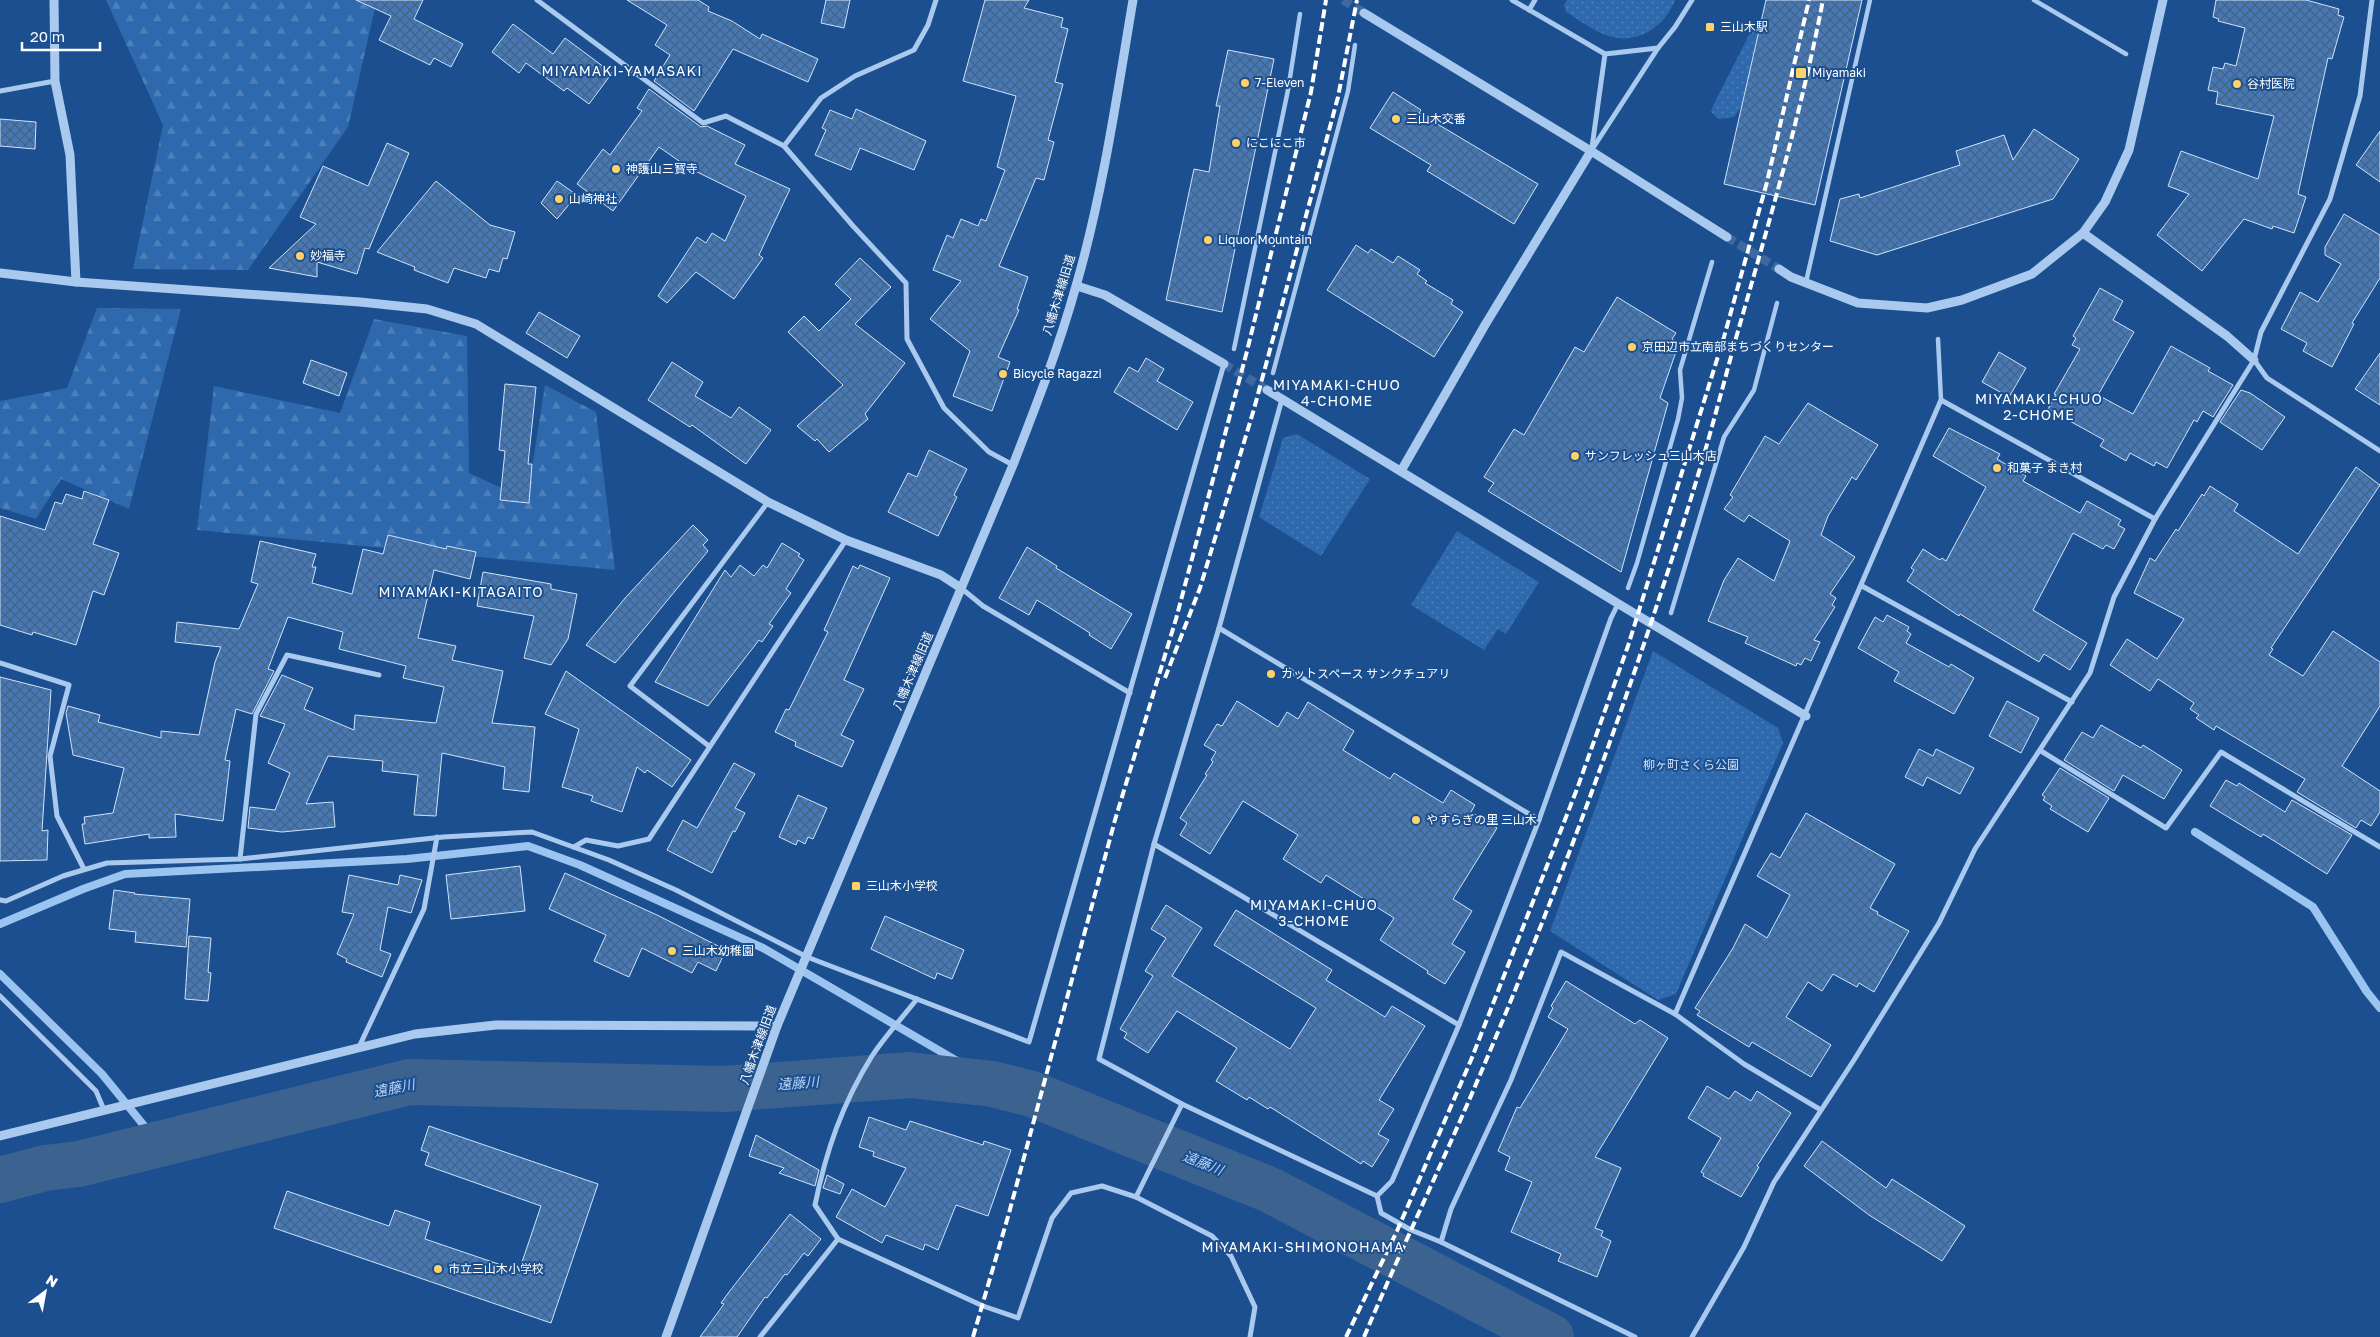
<svg xmlns="http://www.w3.org/2000/svg" width="2380" height="1337" font-family="'Golos Text','Noto Sans JP',sans-serif">
<style>
.green{fill:url(#green-dots)}
.forest{fill:url(#forest-firs)}
.lines{fill:none;stroke-linecap:round;stroke-linejoin:round}
.stream{stroke:#9cc4f0;stroke-width:8}
.river{stroke:#3c6290;stroke-width:46}
.building{fill:url(#building-cross-hatch);stroke:#cfe3fa}
.tertiary-tunnel{stroke:#3d69a0;stroke-width:9;stroke-dasharray:9 4.5;stroke-linecap:butt}
.pedestrian{stroke:#a9c9ee;stroke-width:4.5}
.minor{stroke:#a9c9ee;stroke-width:5}
.tertiary{stroke:#a9c9ee;stroke-width:9}
.rail{stroke:#fff;stroke-width:4;stroke-dasharray:9 4;stroke-linecap:butt}
.poi-dot{fill:#ffd166;stroke:#1b4f8f;stroke-width:2}
.labels{text-anchor:middle;stroke-width:4;stroke-linejoin:round;paint-order:stroke}
.poi-label{font-size:12px;fill:#fff;stroke:#1b4f8f;text-anchor:start}
.street-label{font-size:12px;fill:#fff;stroke:#1b4f8f}
.park-label{font-size:12px;fill:#cfe3fa;stroke:#1b4f8f}
.neighbourhood-label{font-size:14px;letter-spacing:1px;fill:#fff;stroke:#1b4f8f}
.water-label{font-size:14px;font-style:italic;fill:#b5d3f5;stroke:#1b4f8f}
</style>
<defs>
<pattern id="green-dots" width="8" height="8" patternUnits="userSpaceOnUse" patternTransform="scale(1.25)"><rect width="8" height="8" fill="#2e69ad"/><path d="M2 2h.1M6 6h.1" fill="none" stroke="#4d80b9" stroke-width="1.8" stroke-linecap="round"/></pattern>
<pattern id="forest-firs" width="22" height="20" patternUnits="userSpaceOnUse" patternTransform="scale(1.25)"><rect width="22" height="20" fill="#2e69ad"/><path d="M5 1l3.5 6h-7zM16 11l3.5 6h-7z" fill="#4d80b9"/></pattern>
<pattern id="building-cross-hatch" width="8" height="8" patternUnits="userSpaceOnUse" patternTransform="scale(1.25)"><rect width="8" height="8" fill="#4478b7"/><path d="M0 0l8 8M0 8l8-8" fill="none" stroke="#486282"/></pattern>
</defs>
<rect width="100%" height="100%" fill="#1b4f8f"/>
<g class="green">
<path d="M1567 0H1675C1670 14 1660 25 1648 32 1616 49 1593 29 1566 12L1564 5Z"/>
<path d="M1754 25 1760 27 1741 107 1734 117 1719 119 1711 112 1713 106Z"/>
<path d="M1297 434 1370 479 1321 556 1259 517 1283 438Z"/>
<path d="M1457 531 1539 582 1506 634 1498 629 1484 650 1411 605Z"/>
<path d="M1653 651 1778 728 1783 743 1676 994 1658 1000 1550 931Z"/>
</g>
<g class="forest">
<path d="M106 0H367L375 8 348 127 248 270 133 269 163 125Z"/>
<path d="M97 308 181 309 129 509 61 479 36 519 0 508V401L67 388Z"/>
<path d="M374 319 467 336 469 473 527 500 545 385 596 412 615 570 197 530 214 386 340 413Z"/>
</g>
<g class="lines">
<g class="stream">
<path d="M2195 832 2313 907 2367 992 2380 1008"/>
<path d="M0 924 83 889 125 874 407 859 528 846 580 865 763 948 1000 1086"/>
<path d="M0 974 102 1074 159 1144"/>
</g>
<path class="river" d="M0 1180 45 1168 79 1164 409 1082 725 1089 910 1075 993 1084 1032 1094 1270 1190 1551 1337"/>
</g>
<g class="building">
<path d="M356 0H423L414 19 463 44 451 67 434 58 430 65 379 40 391 16Z"/>
<path d="M627 0H698L709 7 708 11 732 21 760 39 762 34 818 59 808 82 733 49 694 111 654 81 670 55 655 45 667 25Z"/>
<path d="M826 0H850L844 28 821 23Z"/>
<path d="M985 0H1029L1024 8 1063 18 1061 27 1068 29 1055 82 1063 84 1048 140 1054 142 1044 180 1036 178 999 266 1028 277 1017 309 1019 310 998 357 1010 362 992 411 953 396 970 351 930 319 961 281 933 270 947 235 953 238 961 219 978 226 981 219 986 221 1005 170 997 167 1016 96 963 81Z"/>
<path d="M1766 0H1862L1815 205 1724 184Z"/>
<path d="M2216 0H2306L2339 9 2338 15 2344 17 2332 59 2328 58 2298 194 2306 197 2294 233 2273 226 2272 229 2244 219 2202 271 2157 235 2189 194 2168 186 2181 151 2258 179 2274 116 2216 104 2218 92 2208 90 2213 67 2223 69 2225 63 2236 66 2245 28 2218 21 2219 19 2213 17Z"/>
<path d="M513 24 553 54 565 38 612 73 589 104 567 88 564 91 526 63 519 73 492 52Z"/>
<path d="M1228 50 1274 59 1222 312 1166 300 1194 169 1209 172 1220 106H1216Z"/>
<path d="M649 89 701 127 707 126 745 145 735 164 790 189 759 255 763 258 734 299 696 272 667 303 658 296 697 237 706 243 712 233 725 241 746 196 689 168 659 147 613 211 577 184 603 149 610 155 642 111 637 108Z"/>
<path d="M1393 92 1421 110 1419 113 1538 184 1514 224 1427 171 1431 165 1370 128Z"/>
<path d="M856 109 926 141 914 170 860 148 851 170 815 155 826 130 822 128 830 110 852 119Z"/>
<path d="M0 119 36 122 35 149 0 146Z"/>
<path d="M2034 129 2079 159 2053 199 1877 255 1830 241 1840 199 1859 194 1860 198 1960 165 1956 151 2004 135 2013 160Z"/>
<path d="M2380 131V182L2356 165Z"/>
<path d="M387 143 409 153 369 249 365 248 357 274 317 262V277L269 268 316 224 300 217 323 166 368 186Z"/>
<path d="M436 181 490 225 515 232 507 259 503 258 499 272 489 269 486 278 454 268 448 283 414 270 415 267 377 252Z"/>
<path d="M557 181 577 195 557 219 541 203Z"/>
<path d="M2344 214 2380 235V278L2352 323 2354 324 2332 367 2303 351 2307 343 2281 329 2300 292 2318 302 2341 264 2325 255V247Z"/>
<path d="M1356 245 1368 253 1371 249 1393 263 1398 256 1420 270 1417 274 1427 281 1425 283 1453 300 1451 304 1463 312 1434 357 1327 290Z"/>
<path d="M860 258 891 287 855 324 905 363 865 414 868 419 829 452 817 439 815 441 797 426 843 385 788 332 804 316 819 331 851 299 835 284Z"/>
<path d="M2100 288 2123 301 2113 320 2134 332 2098 395 2133 414 2171 346 2210 368 2208 371 2233 385 2213 417 2203 411 2197 422 2194 420 2167 468 2156 462 2154 466 2130 453 2126 461 2100 446 2104 440 2048 409 2056 395 2054 394 2080 349 2072 345 2076 338 2073 336Z"/>
<path d="M1617 297 1676 333 1672 339 1679 343 1660 398 1668 403 1621 572 1488 491 1494 483 1484 477 1514 429 1524 435 1575 347 1584 352Z"/>
<path d="M539 312 580 336 567 358 526 333Z"/>
<path d="M1999 352 2026 368 2009 397 1982 382Z"/>
<path d="M2380 353V405L2355 389Z"/>
<path d="M1146 358 1164 369 1157 381 1193 402 1177 430 1114 392 1129 367 1138 372Z"/>
<path d="M311 360 347 373 339 396 303 383Z"/>
<path d="M672 362 703 382 695 396 731 418 739 407 771 430 746 464 692 425 690 427 648 400Z"/>
<path d="M505 384 536 387 528 464H532L529 503 500 500 505 451 499 450Z"/>
<path d="M2241 390 2250 393 2285 417 2262 450 2220 422Z"/>
<path d="M1808 403 1878 445 1856 480 1852 477 1828 516 1821 535 1855 557 1830 594 1836 598 1832 605 1835 607 1814 640 1820 642 1811 661 1805 658 1801 665 1797 663 1796 666 1745 643 1748 637 1708 621 1724 580 1738 558 1774 581 1790 541 1749 515 1744 522 1724 509 1733 497 1730 495 1765 436 1779 444Z"/>
<path d="M1949 428 2000 454 1997 459 2026 476 2023 481 2080 513 2087 501 2121 520 2118 525 2125 529 2114 549 2106 545 2103 549 2073 533 2033 610 2087 643 2070 670 2044 654 2039 662 1960 614 1959 616 1907 581 1914 570 1911 568 1923 549 1940 560 1942 558 1946 561 1986 487 1933 456Z"/>
<path d="M929 450 967 469 954 495 957 497 938 536 888 512 908 473 917 477Z"/>
<path d="M2356 467 2380 485 2271 648 2273 649 2269 655 2303 676 2333 631 2380 662V706L2342 766 2380 791V812L2371 826 2361 820 2356 828 2297 792 2305 779 2216 726 2214 730 2196 718 2199 715 2190 709 2194 703 2158 679 2150 691 2110 665 2127 639 2157 659 2184 619 2134 593 2150 558 2155 561 2176 529 2178 531 2202 494 2204 496 2210 486 2238 504 2234 511 2298 554Z"/>
<path d="M84 491 109 500 93 544 119 553 104 595 93 591 76 645 33 632 32 635 0 625V516L45 530 55 502 62 504 66 494 82 499Z"/>
<path d="M693 525 708 540 703 545 708 551 624 653 615 663 586 645 626 597Z"/>
<path d="M388 535 446 549 447 546 476 552 470 579 434 570 418 638 456 646 452 660 503 671 492 723 535 727 529 792 503 789 505 767 442 753 436 816 414 815 418 775 382 771 383 761 328 756 306 804 333 802 335 827 282 832 248 828 250 807 275 810 290 773 268 763 285 724 260 716 282 675 313 688 304 709 354 730 355 715 436 723 444 687 403 678 406 666 339 649 343 632 288 617 268 669 274 671 252 714 236 709 225 760 230 761 223 821 175 814 176 837 149 838V834L85 844 82 824H85L84 817 113 813 124 768 73 755 66 713 68 706 100 715 98 722 161 738V731L199 735 215 662 221 647 175 642 177 622 239 629 258 584 251 582 260 541 316 554 312 567H316L312 583 352 594 363 549 383 554Z"/>
<path d="M782 543 800 554 798 556 804 560 786 589 791 593 769 624 773 626 762 642 759 640 708 706 655 682 725 570 731 577 740 565 754 576 763 565 767 568Z"/>
<path d="M1027 547 1057 566 1056 568 1132 614 1111 649 1089 635 1090 633 1037 600 1029 615 999 598Z"/>
<path d="M860 565 890 578 844 680 864 689 841 735 854 741 842 767 795 746 796 742 775 732 786 709 789 710 828 632 824 630 853 566 858 569Z"/>
<path d="M483 572 551 584V589L577 594 568 639 551 665 524 658 534 616 477 606Z"/>
<path d="M1887 615 1909 627 1907 631 1911 634 1906 643 1949 667 1951 664 1974 678 1954 714 1894 681 1899 672 1858 648 1875 617 1883 622Z"/>
<path d="M566 671 691 760 672 787 647 770 645 773 637 767 622 812 591 801 593 796 562 787 579 729 545 714Z"/>
<path d="M0 677 51 690 42 831 48 830 47 860 0 861Z"/>
<path d="M1237 701 1278 727 1287 712 1298 719 1308 702 1354 731 1343 750 1390 779 1394 773 1443 803 1451 790 1475 805 1471 812 1497 828 1453 899 1472 911 1452 944 1465 952 1445 984 1427 973 1428 971 1380 940 1394 918 1326 875 1321 883 1283 859 1298 835 1243 801 1210 854 1180 835 1187 823 1180 818 1207 775 1205 774 1213 762 1211 760 1216 752 1204 745 1217 724 1222 726Z"/>
<path d="M2007 701 2039 718 2021 753 1989 736Z"/>
<path d="M2101 725 2141 748 2143 745 2182 770 2164 799 2123 775 2114 791 2064 760 2082 732 2093 738Z"/>
<path d="M1919 749 1933 756 1936 749 1974 768 1960 794 1927 777 1923 786 1905 777Z"/>
<path d="M734 763 755 774 735 808 745 813 735 832 733 831 712 873 667 850 683 820 697 828Z"/>
<path d="M2060 768 2109 798 2088 832 2050 809 2052 806 2043 800 2045 797 2042 795Z"/>
<path d="M2226 780 2237 786 2239 783 2285 812 2292 800 2352 835 2327 874 2263 834 2261 837 2210 806Z"/>
<path d="M798 795 827 808 813 839 808 837 805 844 798 840 796 845 779 837Z"/>
<path d="M1806 813 1895 864 1870 908 1878 912 1877 914 1909 931 1874 992 1859 983 1857 987 1833 974 1822 991 1808 982 1786 1017 1831 1045 1811 1077 1752 1042 1749 1047 1697 1015 1700 1011 1695 1008 1733 948 1745 924 1767 938 1790 895 1757 876 1771 853 1780 858Z"/>
<path d="M520 866 525 911 451 919 446 875Z"/>
<path d="M565 873 657 915 726 950 716 971 698 962 692 973 642 948 629 977 594 961 606 935 549 909Z"/>
<path d="M349 875 398 885 400 875 422 880 411 913 388 907 380 950 391 954 382 977 346 962 347 959 337 954 354 914 342 912Z"/>
<path d="M114 890 135 893 134 894 190 899 186 947 135 942 136 932 109 929Z"/>
<path d="M1166 905 1202 928 1172 976 1290 1049 1316 1008 1214 945 1236 910 1332 970 1326 980 1385 1017 1392 1006 1425 1026 1379 1100 1394 1109 1378 1134 1389 1140 1372 1167 1363 1161 1361 1164 1270 1107 1268 1109 1249 1097 1247 1100 1216 1081 1237 1048 1177 1011 1148 1053 1124 1038 1127 1033 1120 1029 1153 976 1145 971 1166 938 1151 929Z"/>
<path d="M885 916 964 950 952 979 937 973 935 979 871 949Z"/>
<path d="M189 936 211 938 208 972 211 973 208 1001 185 999Z"/>
<path d="M1566 981 1635 1024 1640 1020 1668 1038 1595 1157 1621 1168 1595 1228 1603 1231 1601 1236 1611 1241 1597 1277 1558 1261 1561 1254 1511 1232 1532 1182 1505 1170 1510 1157 1498 1151 1517 1107 1520 1108 1568 1029 1548 1017 1553 1008 1551 1006Z"/>
<path d="M1707 1086 1729 1099 1735 1091 1751 1101 1757 1091 1791 1113 1757 1166 1759 1167 1741 1197 1703 1176 1704 1174 1701 1172 1721 1138 1688 1118Z"/>
<path d="M869 1117 906 1130 910 1121 983 1145 984 1141 1011 1150 988 1216 956 1205 938 1250 925 1244 923 1250 886 1235 882 1243 836 1217 852 1189 885 1207 906 1168 873 1156 874 1152 859 1147Z"/>
<path d="M429 1126 598 1184 551 1323 274 1228 287 1191 389 1226 395 1210 430 1222 425 1239 519 1271 541 1206 425 1165 429 1153 421 1150Z"/>
<path d="M756 1135 819 1170 815 1186 779 1173 784 1168 749 1156Z"/>
<path d="M1822 1141 1886 1188 1892 1179 1965 1226 1942 1261 1869 1215 1804 1166Z"/>
<path d="M827 1175 844 1184 840 1194 823 1188Z"/>
<path d="M790 1214 821 1239 808 1256 804 1253 787 1275 785 1274 767 1298 765 1297 737 1337H700L724 1304 721 1303 729 1292Z"/>
</g>
<g class="lines">
<g class="tertiary-tunnel">
<path d="M1343 0 1364 13"/>
<path d="M1727 237 1779 269"/>
<path d="M1224 364 1267 390"/>
</g>
<g class="pedestrian">
<path d="M2034 0 2126 54"/>
<path d="M1806 282 1870 0"/>
<path d="M1938 339 1941 400"/>
<path d="M1234 349 1288 90 1300 14"/>
<path d="M1273 373 1348 91 1355 45"/>
<path d="M1628 588 1637 563 1678 419 1682 398 1680 370 1712 262"/>
<path d="M1671 613 1724 437 1754 390 1777 303"/>
</g>
<g class="minor">
<path d="M537 0 703 123 726 116 784 146 853 226 906 283 907 339 944 408 989 452 1013 465"/>
<path d="M1512 0 1605 54 1658 48"/>
<path d="M1529 10 1535 0"/>
<path d="M0 91 55 81"/>
<path d="M784 146 821 98 855 76 914 50 928 25 936 0"/>
<path d="M1592 147 1605 54"/>
<path d="M1591 151 1658 48 1675 27 1692 0"/>
<path d="M2254 360 2267 378 2380 451"/>
<path d="M1282 399 1219 628 1539 820 1459 1025 1392 1181 1377 1196"/>
<path d="M1862 586 2072 702"/>
<path d="M961 588 983 606 1130 693"/>
<path d="M1219 628 1154 844 1099 1059 1182 1104 1377 1196 1381 1213 1411 1230 1441 1242 1635 1337"/>
<path d="M0 663 69 685 50 756 57 816 84 869"/>
<path d="M709 746 630 686 768 502"/>
<path d="M2041 751 2166 828 2221 752 2380 847"/>
<path d="M1539 820 1611 618 1618 604"/>
<path d="M1154 844 1459 1025"/>
<path d="M574 847 586 840 618 846 649 839 846 540"/>
<path d="M240 859 256 714 287 655 379 675"/>
<path d="M0 900 6 901 63 876 107 863 240 859 443 837 532 832 609 860 676 890 807 957 1029 1042 1224 364"/>
<path d="M0 996 96 1091 104 1110"/>
<path d="M917 999C902 1018 885 1036 872 1056 842 1104 826 1151 815 1205L838 1239 983 1306 1018 1318 1052 1218 1071 1193 1102 1186 1136 1197"/>
<path d="M359 1047 424 909 437 837"/>
<path d="M1182 1104 1136 1197 1212 1236 1231 1256 1255 1307 1250 1337"/>
<path d="M1821 1110 1744 1064 1675 1014 1941 400 2155 519 2254 360 2261 332 2330 199 2360 96 2372 0"/>
<path d="M1441 1242 1451 1209 1511 1080 1561 952 1675 1014"/>
<path d="M760 1337 838 1239"/>
<path d="M1692 1337 1744 1247 1774 1182 1854 1060 1939 923 1975 849 2090 673 2114 597 2155 519"/>
</g>
<g class="tertiary">
<path d="M54 0 55 81 70 155 76 282"/>
<path d="M1364 13 1591 151 1727 237"/>
<path d="M2083 233 2227 336 2254 360"/>
<path d="M1779 269 1791 277 1858 303 1927 308 1962 300 2032 274 2083 233 2105 202 2129 150 2163 0"/>
<path d="M0 273 76 282 360 302 427 309 476 324 768 502 846 540 941 575 961 588"/>
<path d="M1077 286 1105 295 1224 364"/>
<path d="M1267 390 1627 609 1806 716"/>
<path d="M1401 471 1485 325 1591 151"/>
<path d="M0 1136 415 1034 496 1025 777 1026"/>
<path d="M666 1337 777 1026 1013 465C1036 406 1059 347 1076 286 1103 193 1117 95 1133 0"/>
</g>
<g class="rail">
<path d="M1165 678 1200 588 1254 409 1338 97 1357 0"/>
<path d="M973 1337 1009 1213 1115 820 1176 619 1247 351 1311 92 1326 0"/>
<path d="M1346 1337 1397 1231 1471 1060 1577 789 1628 646 1724 337 1767 182 1809 0"/>
<path d="M1364 1337C1402 1247 1444 1160 1482 1070 1561 883 1632 690 1692 495 1708 443 1722 390 1736 338 1768 226 1801 114 1823 0"/>
</g>
</g>
<g class="poi-dot">
<rect x="1705" y="22" width="10" height="10" rx="2.5"/>
<rect x="1795" y="67" width="12" height="12" rx="2.5"/>
<circle cx="1245" cy="83" r="5"/>
<circle cx="2237" cy="84" r="5"/>
<circle cx="1396" cy="119" r="5"/>
<circle cx="1236" cy="143" r="5"/>
<circle cx="616" cy="169" r="5"/>
<circle cx="559" cy="199" r="5"/>
<circle cx="1208" cy="240" r="5"/>
<circle cx="300" cy="256" r="5"/>
<circle cx="1632" cy="347" r="5"/>
<circle cx="1003" cy="374" r="5"/>
<circle cx="1575" cy="456" r="5"/>
<circle cx="1997" cy="468" r="5"/>
<circle cx="1271" cy="674" r="5"/>
<circle cx="1416" cy="820" r="5"/>
<rect x="851" y="881" width="10" height="10" rx="2.5"/>
<circle cx="672" cy="951" r="5"/>
<circle cx="438" cy="1269" r="5"/>
</g>
<g class="labels">
<g class="poi-label">
<text x="1720" y="31">三山木駅</text>
<text x="1812" y="77">Miyamaki</text>
<text x="1255" y="87">7-Eleven</text>
<text x="2247" y="88">谷村医院</text>
<text x="1406" y="123">三山木交番</text>
<text x="1246" y="147">にこにこ市</text>
<text x="626" y="173">神護山三寳寺</text>
<text x="569" y="203">山崎神社</text>
<text x="1218" y="244">Liquor Mountain</text>
<text x="310" y="260">妙福寺</text>
<text x="1642" y="351">京田辺市立南部まちづくりセンター</text>
<text x="1013" y="378">Bicycle Ragazzi</text>
<text x="1585" y="460">サンフレッシュ三山木店</text>
<text x="2007" y="472">和菓子 まき村</text>
<text x="1281" y="678">カットスペース サンクチュアリ</text>
<text x="1426" y="824">やすらぎの里 三山木</text>
<text x="866" y="890">三山木小学校</text>
<text x="682" y="955">三山木幼稚園</text>
<text x="448" y="1273">市立三山木小学校</text>
</g>
<g class="street-label">
<text transform="translate(1059 295) rotate(-73)" y="4">八幡木津線旧道</text>
<text transform="translate(913 671) rotate(-67)" y="4">八幡木津線旧道</text>
<text transform="translate(758 1045) rotate(-70)" y="4">八幡木津線旧道</text>
</g>
<g class="park-label">
<text x="1691" y="769">柳ヶ町さくら公園</text>
</g>
<g class="neighbourhood-label">
<text x="622" y="76">MIYAMAKI-YAMASAKI</text>
<text x="1337" y="390">MIYAMAKI-CHUO<tspan x="1337" dy="16">4-CHOME</tspan></text>
<text x="2039" y="404">MIYAMAKI-CHUO<tspan x="2039" dy="16">2-CHOME</tspan></text>
<text x="461" y="597">MIYAMAKI-KITAGAITO</text>
<text x="1314" y="910">MIYAMAKI-CHUO<tspan x="1314" dy="16">3-CHOME</tspan></text>
<text x="1303" y="1252">MIYAMAKI-SHIMONOHAMA</text>
</g>
<g class="water-label">
<text transform="translate(798 1083) rotate(-4)" y="5">遠藤川</text>
<text transform="translate(394 1088) rotate(-11)" y="5">遠藤川</text>
<text transform="translate(1203 1163) rotate(22)" y="5">遠藤川</text>
</g>
</g>
<g transform="translate(45 1292) rotate(32)" stroke="#1b4f8f" stroke-width="4" paint-order="stroke">
<path d="M0-4L9 19L0 12L-9 19Z" fill="#ffffff"/>
<text y="-8" font-size="14" font-weight="bold" text-anchor="middle" fill="#ffffff">N</text>
</g>
<path d="M22 42v8h78v-8" fill="none" stroke="#ffffff" stroke-width="2.5"/>
<text x="30" y="42" font-size="15" fill="#ffffff" stroke="#1b4f8f" stroke-width="4" paint-order="stroke">20 m</text>
</svg>
